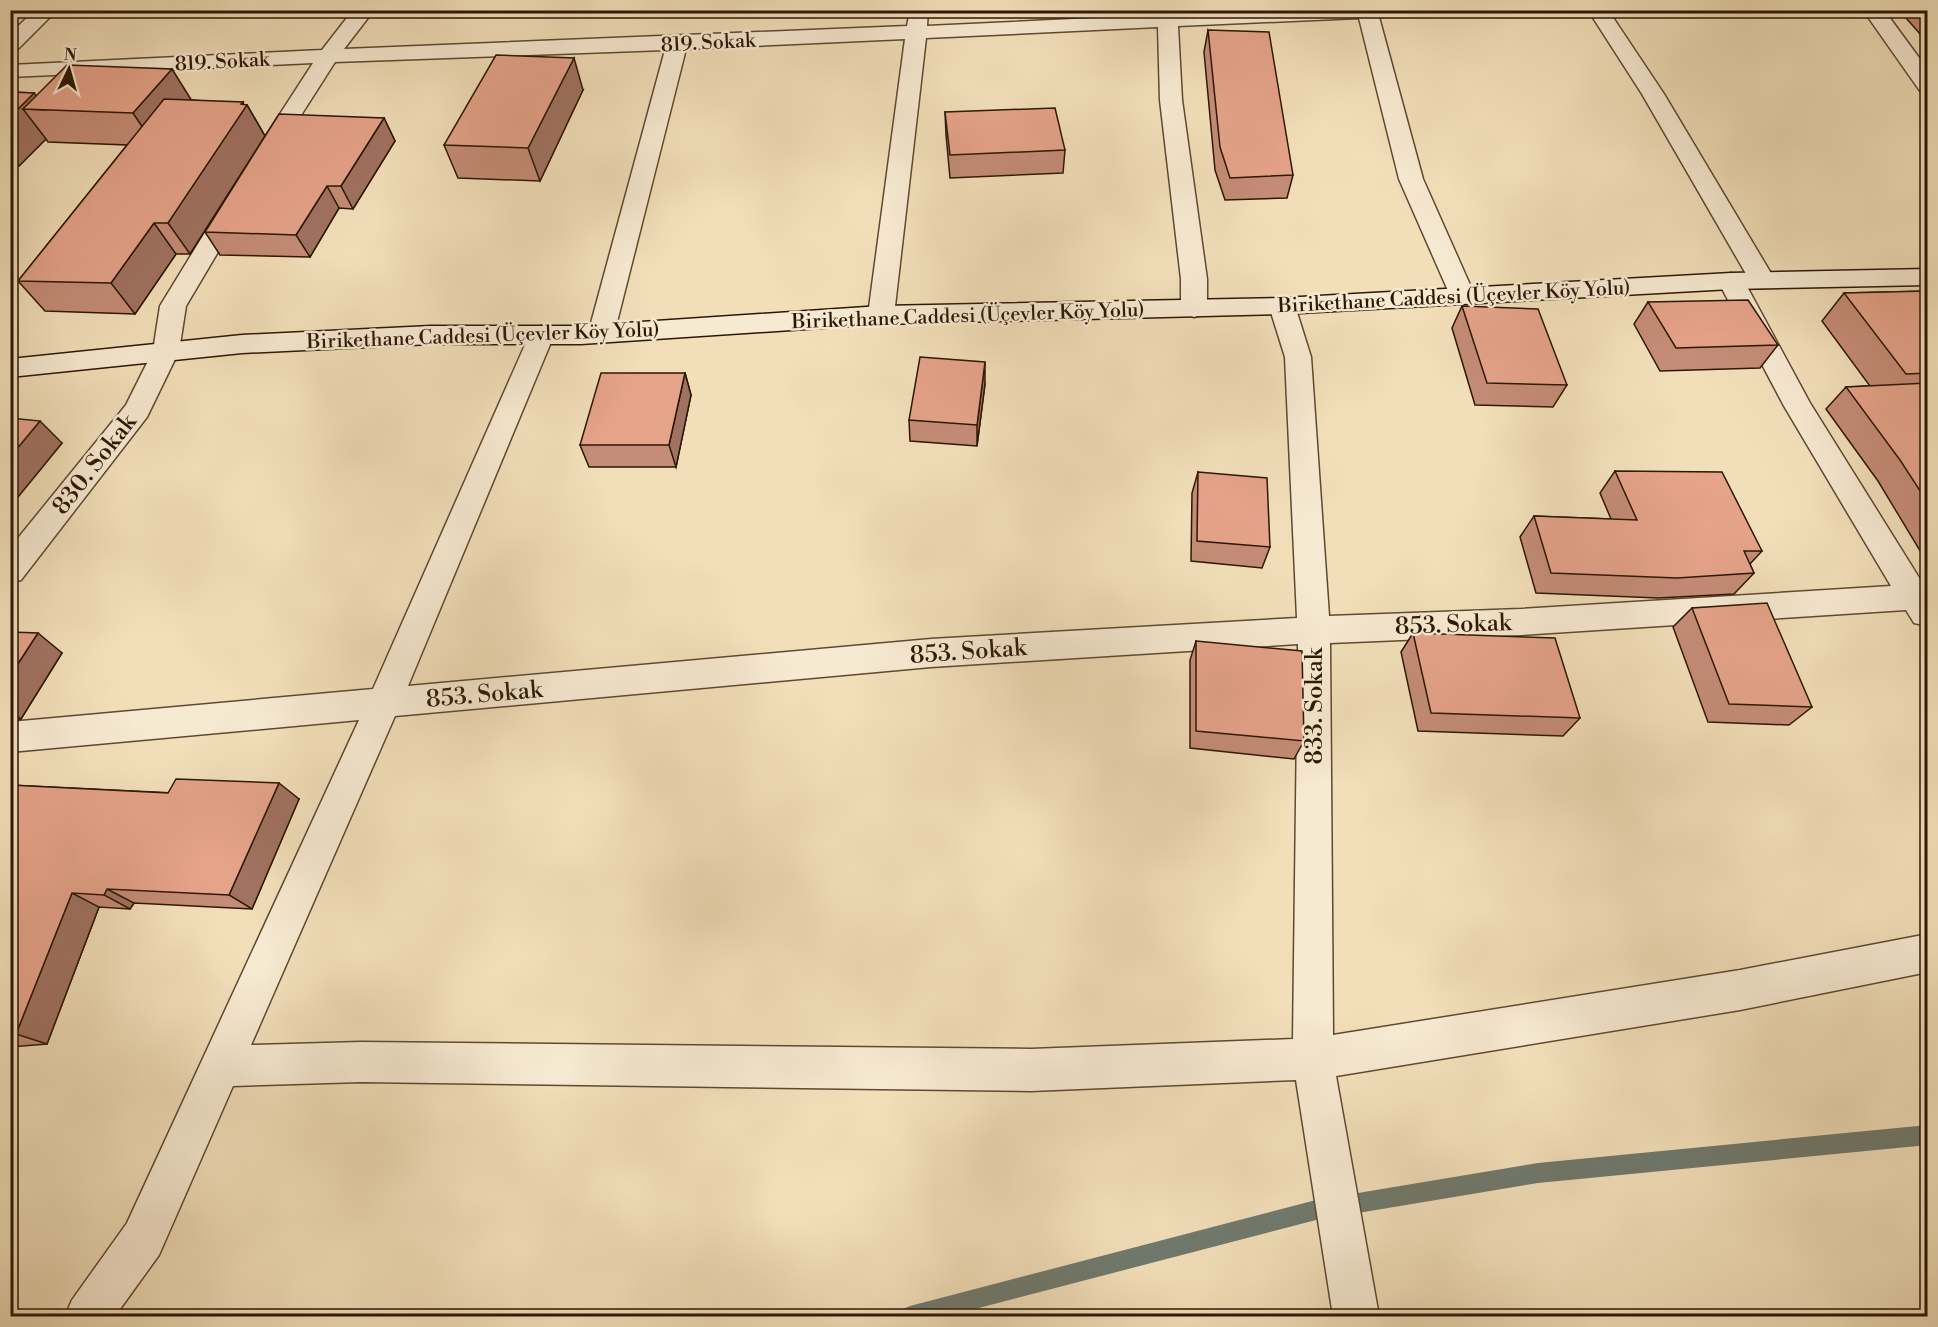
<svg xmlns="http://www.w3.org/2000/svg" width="1938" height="1327" font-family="'Libre Bodoni',serif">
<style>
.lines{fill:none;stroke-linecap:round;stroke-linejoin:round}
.stream{fill:#707a6e;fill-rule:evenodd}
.street-casing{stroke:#5e4931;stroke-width:3}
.secondary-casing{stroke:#2d1703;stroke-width:3}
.street{fill:#f7ead2;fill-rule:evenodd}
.secondary{fill:#f7ead2;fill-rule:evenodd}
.wall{fill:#c58c77;stroke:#2d1703;stroke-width:1.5}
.shaded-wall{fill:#a07261;stroke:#2d1703;stroke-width:1.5}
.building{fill:#e5a38a;stroke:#2d1703;stroke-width:1.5}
.labels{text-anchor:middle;stroke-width:5;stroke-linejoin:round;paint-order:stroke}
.far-street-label{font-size:20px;fill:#2d1703;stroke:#f7ead2}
.street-label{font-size:24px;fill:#2d1703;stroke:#f7ead2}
</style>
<rect width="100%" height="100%" fill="#f2dfba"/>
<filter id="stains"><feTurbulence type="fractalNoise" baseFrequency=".00333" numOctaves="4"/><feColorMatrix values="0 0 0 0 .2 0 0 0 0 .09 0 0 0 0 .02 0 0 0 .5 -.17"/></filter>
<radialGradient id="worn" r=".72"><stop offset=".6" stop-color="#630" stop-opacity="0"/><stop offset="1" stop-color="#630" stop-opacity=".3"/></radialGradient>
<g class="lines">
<path class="stream" d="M1928 1125V1145L1538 1183 1316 1220 948 1316H900L903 1309 910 1306 1316 1200 1538 1163Z"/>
<defs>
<g id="street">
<path d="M35 10H57L17 50 10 52V34Z"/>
<path d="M353 10H374L344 49 907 26 910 10H928L927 26 1261 10H1415L1412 14 1379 17 1423 179 1475 296 1471 302 1462 304 1453 302 1399 179 1359 18 1178 26 1182 100 1207 279V308L1203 314 1194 317 1185 314 1181 308V279L1160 100 1158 27 926 38 894 315 890 321 881 324 872 321 868 315 905 39 686 49 614 334 610 340 601 343 592 340 588 334 665 50 335 62 275 156 267 158 259 156 256 151 313 63 10 77V65L322 50Z"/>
<path d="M1588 10H1608L1664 94 1775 280 1771 286 1762 288 1753 286 1642 94Z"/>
<path d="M1863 10H1884L1928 70V92L1920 91Z"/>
<path d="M235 196 243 198 247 203 186 306 179 351 147 417 21 580 10 583V548L126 405 153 351 160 306 223 203 227 198Z"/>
<path d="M1731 273 1740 275 1744 281 1810 403 1923 584 1928 583V626L1914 623 1906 610 1521 635 1330 643 1333 1035 1740 970 1928 934V972L1740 1010 1336 1076 1379 1316H1333L1296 1080 1031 1091 361 1082 233 1086 159 1255 115 1316H65L72 1300 127 1223 359 720 10 752V722L373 689 532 329 541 326 550 329 554 335 408 686 931 639 1297 618 1285 357 1269 306 1273 300 1282 298 1291 300 1295 306 1311 357 1329 616 1521 609 1891 586 1784 406 1718 281 1722 275ZM1298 644 1293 1039 1031 1049 361 1042 251 1045 395 716 931 667Z"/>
</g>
<path id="secondary" d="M1928 269V285L1731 289 1282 314 881 324 581 344H431L242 353 10 377V359L242 335 431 326H581L881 306 1282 298 1731 273Z"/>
</defs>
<use href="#street" class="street-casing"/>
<use href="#secondary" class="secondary-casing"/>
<use href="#street" class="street"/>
<use href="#secondary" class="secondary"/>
</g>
<g class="wall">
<path d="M1899 10H1928V43Z"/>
<path d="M1208 30 1293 175 1287 198 1225 200 1215 170 1204 52Z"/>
<path d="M583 90 540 181 458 178 444 145Z"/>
<path d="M10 92 34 93 36 96 192 100 247 105 265 136 190 254H176L135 314 45 311 18 281 127 145 48 142 46 139 19 166H10Z"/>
<path d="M945 112 1065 150 1063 173 950 178 946 135Z"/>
<path d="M384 118 395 141 353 209 339 208 310 257 220 255 205 232Z"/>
<path d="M1928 291V559H1925L1878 481 1826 409 1846 387 1870 386 1822 321 1844 293Z"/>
<path d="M1648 302 1778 345 1760 368 1660 371 1634 324Z"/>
<path d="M1462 306 1567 385 1553 407 1475 405 1452 328Z"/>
<path d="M685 373 691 395 676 467H589L580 445Z"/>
<path d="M985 384 977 446 910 441 909 420Z"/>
<path d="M10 418 62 443 18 497 10 496Z"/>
<path d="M1615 471 1762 551 1750 564 1754 573 1734 594 1658 598 1536 593 1520 537 1534 516 1611 519 1600 493Z"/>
<path d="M1198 472 1270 547 1262 568 1191 561 1192 493Z"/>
<path d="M1692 608 1812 707 1789 725 1708 722 1673 627Z"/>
<path d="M10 632 62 653 21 719 10 720Z"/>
<path d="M1413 633 1580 718 1563 736 1418 731 1401 652Z"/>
<path d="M1196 641 1304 741 1294 759 1190 748V660Z"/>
<path d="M10 785 299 799 252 909 134 903 130 909 99 907 47 1044 10 1047Z"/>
<path d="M1797 1310 1851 1317H1767L1766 1312Z"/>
</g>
<g class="shaded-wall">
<path d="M574 58 583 90 540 181 528 148Z"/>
<path d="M172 69 192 101 155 146 133 113Z"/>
<path d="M34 93 46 110 23 109 46 139 19 166 10 155V117Z"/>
<path d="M243 102 245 107 247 105 265 136 190 254 168 223Z"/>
<path d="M384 118 395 141 353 209 341 186Z"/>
<path d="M327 186 339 208 310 257 296 235Z"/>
<path d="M154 223 176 254 135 314 111 283Z"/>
<path d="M985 362V384L977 446V425Z"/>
<path d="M685 373 691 395 676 467 669 445Z"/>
<path d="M40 421 62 443 18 497 10 489V457Z"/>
<path d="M38 633 62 653 21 719 10 711V676Z"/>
<path d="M279 783 299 799 252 909 229 895Z"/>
<path d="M107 889 134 903 130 909 104 895Z"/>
<path d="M72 893 99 907 47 1044 16 1034Z"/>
</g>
<g class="building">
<path d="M1208 30 1269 32 1293 175 1230 178 1220 147Z"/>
<path d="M496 55 574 58 528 148 444 145Z"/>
<path d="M67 65 172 69 133 113 23 109Z"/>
<path d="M10 92 34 93 10 117Z"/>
<path d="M164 99 243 102 241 104 247 105 168 223H154L111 283 18 281Z"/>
<path d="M1055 108 1065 150 950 155 945 112Z"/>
<path d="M279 114 384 118 341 186H327L296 235 205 232Z"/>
<path d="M1928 291V373L1906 374 1844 293Z"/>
<path d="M1748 300 1778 345 1676 348 1648 302Z"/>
<path d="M1462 306 1538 309 1567 385 1487 383Z"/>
<path d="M920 357 985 362 977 425 909 420Z"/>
<path d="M601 373H685L669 445H580Z"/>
<path d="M1928 383V503L1900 460 1846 387Z"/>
<path d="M10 418 40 421 10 457Z"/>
<path d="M1615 471 1722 472 1762 551H1744L1754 573 1677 578 1551 573 1534 516 1637 520Z"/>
<path d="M1198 472 1267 478 1270 547 1197 541Z"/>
<path d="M1767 603 1812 707 1729 704 1692 608Z"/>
<path d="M10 632 38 633 10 676Z"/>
<path d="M1413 633 1555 638 1580 718 1431 713Z"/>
<path d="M1196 641 1302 651 1304 741 1196 731Z"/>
<path d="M176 779 279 783 229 895 107 889 104 895 72 893 16 1034H10V785L168 793Z"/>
<path d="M1797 1310 1851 1317H1799Z"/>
</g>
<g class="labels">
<g class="far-street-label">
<text transform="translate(708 42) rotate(-3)" y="7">819. Sokak</text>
<text transform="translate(222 61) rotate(-3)" y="7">819. Sokak</text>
<text transform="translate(1454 296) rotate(-3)" y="7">Birikethane Caddesi (Üçevler Köy Yolu)</text>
<text transform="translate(968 315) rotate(-2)" y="7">Birikethane Caddesi (Üçevler Köy Yolu)</text>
<text transform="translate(483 335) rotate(-2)" y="7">Birikethane Caddesi (Üçevler Köy Yolu)</text>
</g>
<g class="street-label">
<text transform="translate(94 464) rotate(-52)" y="8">830. Sokak</text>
<text transform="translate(1453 624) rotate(-2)" y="8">853. Sokak</text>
<text transform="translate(968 651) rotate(-4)" y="8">853. Sokak</text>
<text transform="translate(484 694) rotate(-5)" y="8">853. Sokak</text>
<text transform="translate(1314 706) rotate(-90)" y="8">833. Sokak</text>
</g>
</g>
<rect width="1938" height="1327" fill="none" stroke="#f2dfba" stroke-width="36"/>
<rect x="12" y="12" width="1914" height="1303" fill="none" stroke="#2d1703" stroke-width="3"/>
<rect x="18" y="18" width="1902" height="1291" fill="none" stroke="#2d1703" stroke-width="1.5"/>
<g transform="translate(69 69) rotate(5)" stroke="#f7ead2" stroke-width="4.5" paint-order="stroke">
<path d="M0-4.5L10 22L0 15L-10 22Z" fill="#2d1703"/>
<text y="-9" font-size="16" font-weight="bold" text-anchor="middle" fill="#2d1703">N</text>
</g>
<rect width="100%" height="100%" filter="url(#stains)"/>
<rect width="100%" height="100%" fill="url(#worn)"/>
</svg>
